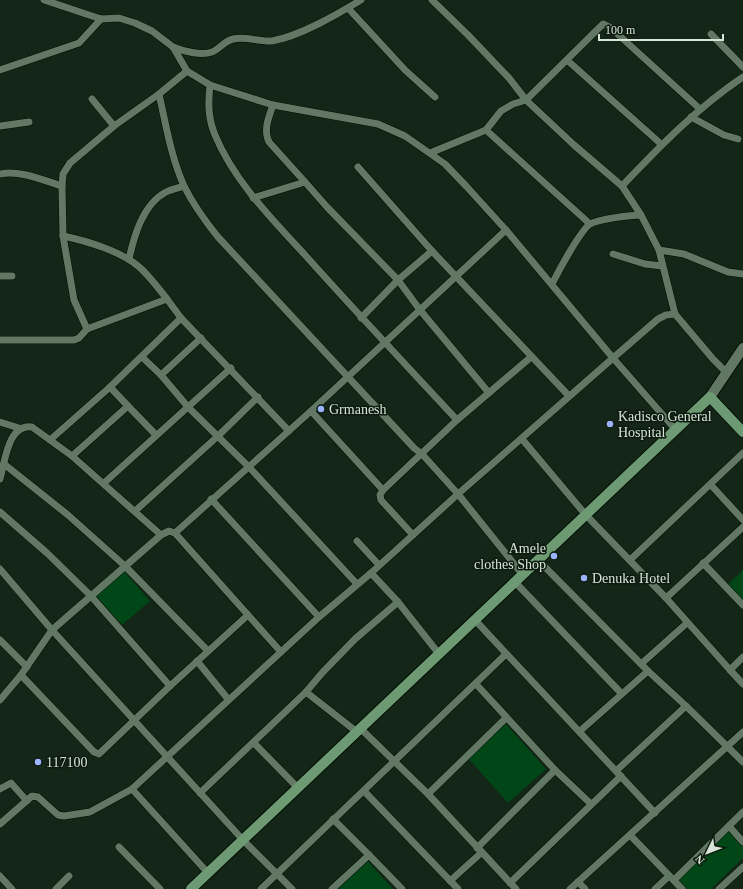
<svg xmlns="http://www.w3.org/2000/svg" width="743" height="889" font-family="Georgia,serif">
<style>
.green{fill:#014617}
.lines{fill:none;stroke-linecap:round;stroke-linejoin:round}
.minor-casing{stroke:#010f03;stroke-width:8}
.secondary-casing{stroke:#010f03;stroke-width:12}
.primary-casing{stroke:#010f03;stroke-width:12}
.minor{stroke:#627764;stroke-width:7}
.secondary{stroke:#627764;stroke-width:10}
.primary{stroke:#6d9973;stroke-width:10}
.poi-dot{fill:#9bb4fd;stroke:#0b1c0e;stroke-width:1.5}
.labels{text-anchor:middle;stroke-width:3;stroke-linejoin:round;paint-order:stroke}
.poi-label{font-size:14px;fill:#d8e3d9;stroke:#0b1c0e;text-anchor:start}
</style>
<rect width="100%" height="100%" fill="#142617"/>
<g class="green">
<path d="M122 569 150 601 122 625 94 594Z"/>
<path d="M743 570V600L728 584Z"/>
<path d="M506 724 546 769 508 803 468 758Z"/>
<path d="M727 829 743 846V858L711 889H686L676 879Z"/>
<path d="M364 857 393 889H329Z"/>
</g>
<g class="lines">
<defs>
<g id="minor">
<path d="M44 0 101 19 119 18 135 23 152 31 173 47 187 71"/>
<path d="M432 0 468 35 509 78 526 100 574 145 622 186"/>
<path d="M348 8 405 70 435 97"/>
<path d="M711 34 743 67"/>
<path d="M173 47C183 51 201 56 212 52 220 49 224 41 233 39 246 36 259 42 272 41 300 36 336 15 361 0"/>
<path d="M567 60 661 144"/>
<path d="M0 70 79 43 101 19"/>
<path d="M210 85C208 103 208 118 215 135 234 181 272 219 305 255 355 311 406 365 457 420"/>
<path d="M159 94 114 126 70 163 63 174 62 186 63 236 74 300 87 329 167 299 181 318 289 431"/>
<path d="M92 99 114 126"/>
<path d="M273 105C269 117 263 129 269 142L305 182"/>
<path d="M691 117 724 135 738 139"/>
<path d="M0 126 29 122"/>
<path d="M486 130 590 224"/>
<path d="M430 153 486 130 501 111 513 104 526 100 603 24 611 28 700 109"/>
<path d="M358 167 432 251 569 396"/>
<path d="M0 174C21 170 42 180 62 186"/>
<path d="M253 198 305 182 327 207 398 280 420 310 489 393"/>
<path d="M641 215 622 186C660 146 697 108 743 77"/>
<path d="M63 236C87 241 120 251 138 266 149 275 158 288 167 299"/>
<path d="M659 250 684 254 728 272 743 274"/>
<path d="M613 254 645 264 662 266"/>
<path d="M129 259C134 236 143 204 166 192 172 189 179 188 184 186"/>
<path d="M0 276H12"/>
<path d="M552 284C558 272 580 231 590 224 599 219 631 215 641 215L659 250 675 314 713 359 726 372"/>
<path d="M361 318 398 280 432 251"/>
<path d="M201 338 161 375 188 407 249 467 357 584"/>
<path d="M0 340H74L79 338 87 329"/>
<path d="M142 357 161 375"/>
<path d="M128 406 110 387 181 318"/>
<path d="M311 411 383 490"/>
<path d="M0 422 19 428"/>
<path d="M522 439 585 514 666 598 730 670"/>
<path d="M50 440 110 387"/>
<path d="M72 456 128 406 156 435"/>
<path d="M4 464 68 515 125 566 208 651"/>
<path d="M0 479C5 462 8 423 32 427L72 456 161 535"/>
<path d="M104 483 231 368"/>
<path d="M711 485 743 520"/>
<path d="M211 499 319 617"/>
<path d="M135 511 218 436 258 397"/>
<path d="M0 512 47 553 90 595 170 686"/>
<path d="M175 533 169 531 161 535 52 630 21 675 94 752 99 754 170 686 248 615 281 652"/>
<path d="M413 535 381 500 380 495 383 490 457 420 531 357"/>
<path d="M357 541 379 565"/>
<path d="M538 560 648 671 686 706"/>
<path d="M630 560 743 453"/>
<path d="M703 563 743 605"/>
<path d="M0 569 52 630 243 840 292 889"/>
<path d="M371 573 458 494 613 358 675 429"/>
<path d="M523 575 458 494 422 454 414 448 218 237C205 221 193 204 184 186 171 157 166 125 159 94L187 71 210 85 273 105 378 124 405 136 445 164 467 187 506 230 613 358 658 319 666 315 675 314"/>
<path d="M515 582 621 693"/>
<path d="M666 598 743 527"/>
<path d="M248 615 175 533 311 411 506 230"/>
<path d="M475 620 655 813"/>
<path d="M0 640 27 667"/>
<path d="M743 657 730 670 743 684"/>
<path d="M197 661 228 699"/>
<path d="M641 664 687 623"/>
<path d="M476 684 555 770 591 804"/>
<path d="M306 692 357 732"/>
<path d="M0 700 21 675"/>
<path d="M360 728 428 794 516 889"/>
<path d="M580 731 648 671"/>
<path d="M254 743 298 788"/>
<path d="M617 770 686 706 743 762"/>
<path d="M0 789 11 783 27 801"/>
<path d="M132 789 208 873"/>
<path d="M364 791 458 889"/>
<path d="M200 793 306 692 322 673 355 639 398 602"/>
<path d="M428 794 506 718"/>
<path d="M333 819 369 855"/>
<path d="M0 824 32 796 38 797 58 815 64 816 90 812 132 789 319 617 371 573 398 602 439 654"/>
<path d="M729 826 743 842"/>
<path d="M630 835 682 889"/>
<path d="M119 847 160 889"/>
<path d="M477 848 555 770"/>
<path d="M0 876 12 889"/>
<path d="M674 880 743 812"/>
<path d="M450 881 481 853"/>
<path d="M578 882 585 889"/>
<path d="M510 883 621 776"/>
<path d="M56 889 69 876"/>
<path d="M261 889 506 654"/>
<path d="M332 889 369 855 402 889"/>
<path d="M570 889 743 732"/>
<path d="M655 889 669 876"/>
<path d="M719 889 743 867"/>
</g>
<path id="secondary" d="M710 397 743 348"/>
<path id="primary" d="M191 889 710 397 743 432"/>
</defs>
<use href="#minor" class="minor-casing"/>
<use href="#secondary" class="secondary-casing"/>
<use href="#primary" class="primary-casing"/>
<use href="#minor" class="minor"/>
<use href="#secondary" class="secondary"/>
<use href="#primary" class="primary"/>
</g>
<g class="poi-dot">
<circle cx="321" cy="409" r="4"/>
<circle cx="610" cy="424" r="4"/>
<circle cx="554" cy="556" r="4"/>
<circle cx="584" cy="578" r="4"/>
<circle cx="38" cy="762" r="4"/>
</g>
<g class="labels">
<g class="poi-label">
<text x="329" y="414">Grmanesh</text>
<text x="618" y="421">Kadisco General<tspan x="618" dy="16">Hospital</tspan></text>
<text x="546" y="553" text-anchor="end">Amele<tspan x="546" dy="16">clothes Shop</tspan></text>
<text x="592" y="583">Denuka Hotel</text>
<text x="46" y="767">117100</text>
</g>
</g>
<g transform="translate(707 853) rotate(227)" stroke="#0b1c0e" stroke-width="3" paint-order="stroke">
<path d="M0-3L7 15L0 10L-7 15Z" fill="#d8e3d9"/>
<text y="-6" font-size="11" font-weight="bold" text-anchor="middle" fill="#d8e3d9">N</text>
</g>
<path d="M599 34v6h124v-6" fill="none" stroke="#d8e3d9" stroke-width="2"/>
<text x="605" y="34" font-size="12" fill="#d8e3d9" stroke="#0b1c0e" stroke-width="3" paint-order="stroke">100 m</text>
</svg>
